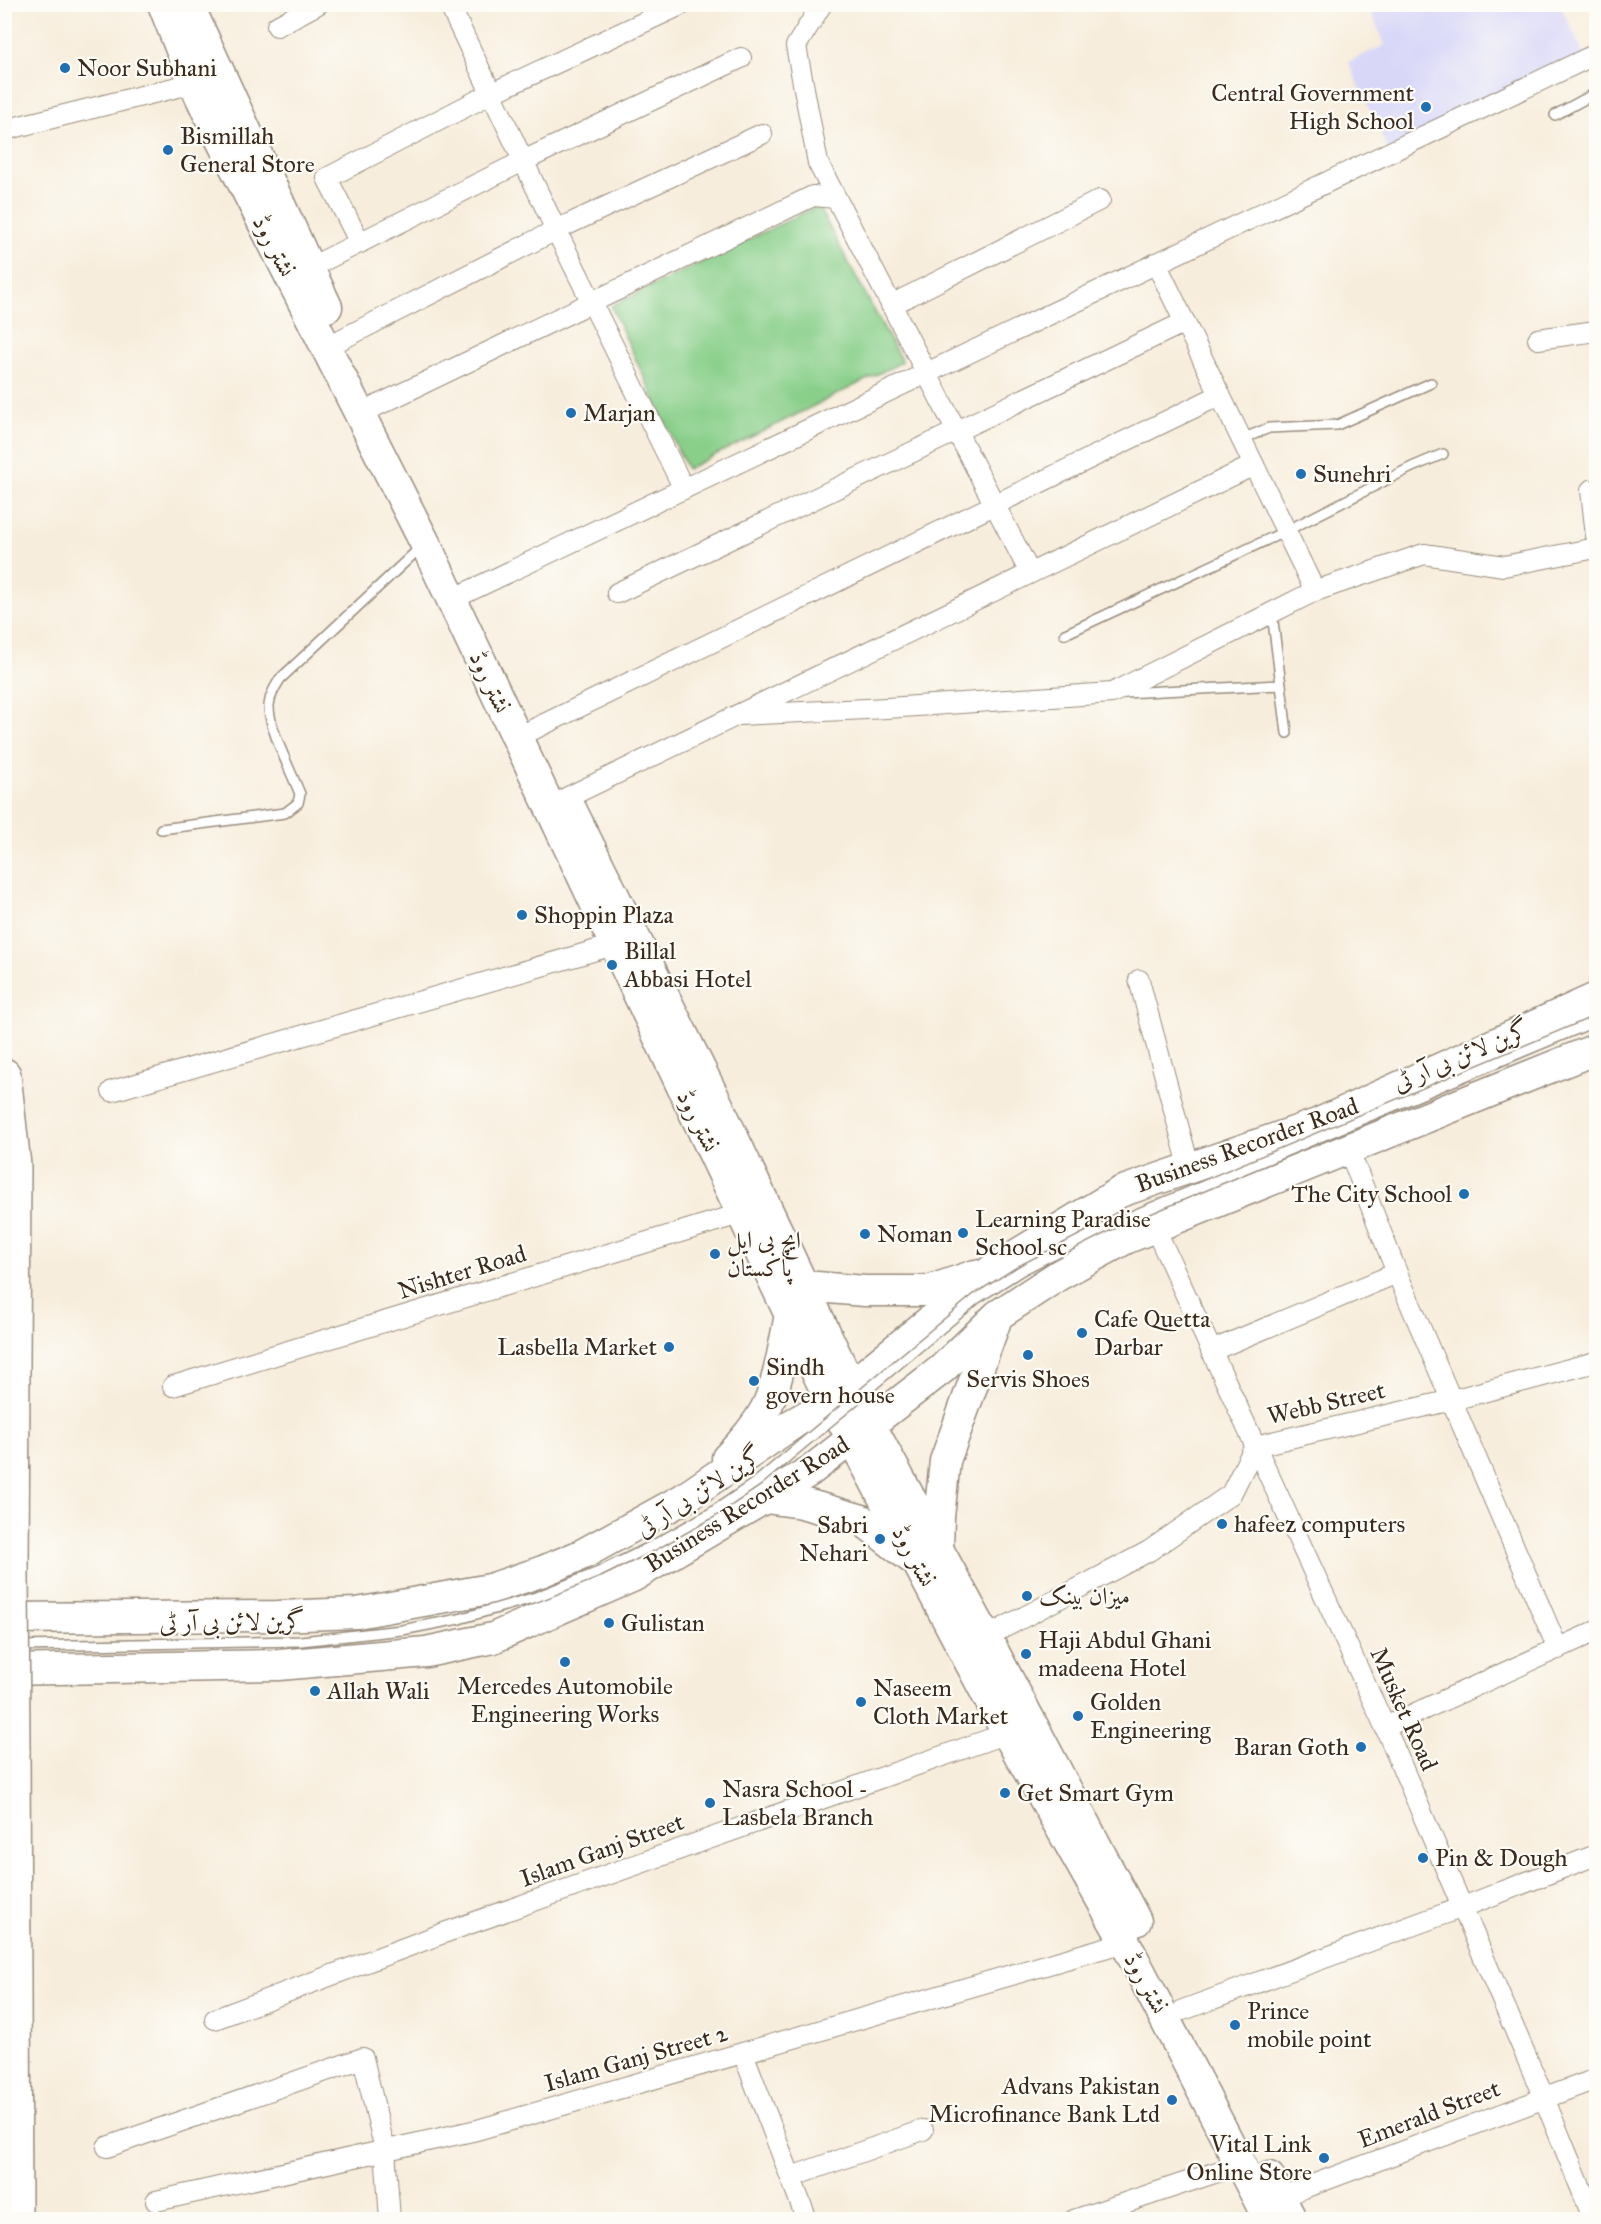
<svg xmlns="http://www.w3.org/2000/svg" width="1601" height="2224" font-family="'IM FELL Great Primer',Amiri,serif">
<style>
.built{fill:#d8d7f8}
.grass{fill:#89cf8a;stroke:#627c54;stroke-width:1.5}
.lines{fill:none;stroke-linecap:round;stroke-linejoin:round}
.lane-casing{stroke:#998c7d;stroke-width:12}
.street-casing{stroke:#998c7d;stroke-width:22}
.primary-casing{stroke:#998c7d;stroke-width:33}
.highway-casing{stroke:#998c7d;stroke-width:36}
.lane{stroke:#fff;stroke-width:9}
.street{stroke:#fff;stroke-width:20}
.primary{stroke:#fff;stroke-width:30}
.highway{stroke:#fff;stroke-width:33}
.lane-bridge-casing{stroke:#998c7d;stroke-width:12;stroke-linecap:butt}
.highway-bridge-casing{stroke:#998c7d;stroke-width:36;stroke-linecap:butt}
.lane-bridge{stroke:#fff;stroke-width:9}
.highway-bridge{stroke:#fff;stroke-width:33}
.poi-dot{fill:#1f6fb2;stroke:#fdfcf7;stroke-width:2}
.labels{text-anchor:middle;stroke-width:4.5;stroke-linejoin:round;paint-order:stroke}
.poi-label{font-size:24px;fill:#3b2a1e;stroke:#fdfcf7;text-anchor:start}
.street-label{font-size:24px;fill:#3b2a1e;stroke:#fdfcf7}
</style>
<rect width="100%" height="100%" fill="#fdfcf7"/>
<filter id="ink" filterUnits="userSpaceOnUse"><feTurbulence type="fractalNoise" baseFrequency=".0167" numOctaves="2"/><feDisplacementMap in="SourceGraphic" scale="12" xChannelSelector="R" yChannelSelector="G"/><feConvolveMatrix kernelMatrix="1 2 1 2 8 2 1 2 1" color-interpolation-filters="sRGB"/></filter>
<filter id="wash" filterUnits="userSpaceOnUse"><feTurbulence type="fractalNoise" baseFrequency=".008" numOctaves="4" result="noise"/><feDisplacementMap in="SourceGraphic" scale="24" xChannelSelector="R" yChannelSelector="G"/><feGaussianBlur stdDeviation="1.35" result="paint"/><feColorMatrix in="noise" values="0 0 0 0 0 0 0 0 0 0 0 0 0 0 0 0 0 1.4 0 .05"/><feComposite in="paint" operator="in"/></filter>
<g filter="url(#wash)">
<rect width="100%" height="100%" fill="#f7eddc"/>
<path class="built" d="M1368 4 1560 5 1586 59 1389 152 1348 62 1385 45Z"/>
<path class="grass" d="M818 206 902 362 687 469 611 306Z"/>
</g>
<g filter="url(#ink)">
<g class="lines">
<defs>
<g id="lane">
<path d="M1555 115 1596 93"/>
<path d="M1242 439 1269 428 1337 425 1431 383"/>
<path d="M1272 613 1287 733"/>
<path d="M1065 634 1286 531 1412 467 1443 454"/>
<path d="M1124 693 1281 685"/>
<path d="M161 829 285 813 298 803 300 794C291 771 268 727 269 705 270 695 275 687 280 679L422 546"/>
<path d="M19 1646 301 1641 402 1630 459 1619"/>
</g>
<g id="street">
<path d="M449 4 556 230 684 489"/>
<path d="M822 4 796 46 818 163 1030 573"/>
<path d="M277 26 318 4"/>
<path d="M4 130 194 83"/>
<path d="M360 243 327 178 492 93 683 4"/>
<path d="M1156 263 1315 591"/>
<path d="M309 268 523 161 741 58"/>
<path d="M891 305 1100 200"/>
<path d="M342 339 556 230 762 134"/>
<path d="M1538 339 1596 331"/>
<path d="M374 407 813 196 836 198"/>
<path d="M1591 490 1596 536"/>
<path d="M465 593 1596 54"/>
<path d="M617 593 1185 322"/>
<path d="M738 715 887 708 1112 693 1315 591 1424 554 1504 566 1596 548"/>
<path d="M532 730 1220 395"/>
<path d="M566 798 1254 465"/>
<path d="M1139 980 1189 1166"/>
<path d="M112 1091 624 942"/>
<path d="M1348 1148 1397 1273 1558 1649"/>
<path d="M1154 1226 1385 1727 1544 2098 1594 2220"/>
<path d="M1211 1351 1397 1273"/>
<path d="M173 1386 753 1210"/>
<path d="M986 1637 1149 1551 1231 1494 1255 1446 1452 1400 1596 1362"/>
<path d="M1385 1727 1596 1631"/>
<path d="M1183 2010 1463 1907 1596 1855"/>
<path d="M215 2019 441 1934 1007 1733"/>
<path d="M743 2053 807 2220"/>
<path d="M107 2147 363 2058 385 2150 390 2220"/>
<path d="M791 2177 923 2130"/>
<path d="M1280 2197 1596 2079"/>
<path d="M156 2201 477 2130 1125 1942"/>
<path d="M1074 2220 1241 2164"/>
</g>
<g id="primary">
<path d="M163 4 194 83 216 130 425 543 831 1402 852 1438 1007 1733 1125 1942 1269 2220"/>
<path d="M188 4 327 307"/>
<path d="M571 809 717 1103 860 1406 986 1637 1136 1921"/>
<path d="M804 1286 865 1291H928L975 1275"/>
<path d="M727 1458C740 1445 759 1423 767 1406 779 1380 784 1343 790 1315"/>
<path d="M765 1498 802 1503 862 1520 911 1558"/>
<path d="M938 1548 939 1517 945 1461 995 1323"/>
<path d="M4 1618 277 1616 357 1613 490 1589 543 1571 581 1555 683 1499 794 1423 831 1402 993 1269 1120 1192 1317 1124 1596 998"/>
<path d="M4 1670 279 1665 426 1652 493 1638 632 1577 810 1471 942 1369 998 1315 1059 1275 1125 1239 1596 1049"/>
<path d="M1269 2177 1292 2220"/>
</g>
<g id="highway">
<path d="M4 1075 14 1165 12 1571"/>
<path d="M13 1750 15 2220"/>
</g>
</defs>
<use href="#lane" class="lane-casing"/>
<use href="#street" class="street-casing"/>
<use href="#primary" class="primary-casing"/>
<use href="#highway" class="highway-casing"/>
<use href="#lane" class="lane"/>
<use href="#street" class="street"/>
<use href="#primary" class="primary"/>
<use href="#highway" class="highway"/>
<defs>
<path id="lane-bridge" d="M459 1619 536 1597 599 1572 652 1546 711 1513 758 1481 976 1299 1022 1270 1108 1226 1596 1021"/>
<path id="highway-bridge" d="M12 1571 13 1750"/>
</defs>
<use href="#lane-bridge" class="lane-bridge-casing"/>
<use href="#highway-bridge" class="highway-bridge-casing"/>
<use href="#lane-bridge" class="lane-bridge"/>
<use href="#highway-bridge" class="highway-bridge"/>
</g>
</g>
<g class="poi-dot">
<circle cx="65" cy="68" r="6"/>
<circle cx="1426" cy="107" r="6"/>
<circle cx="168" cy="150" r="6"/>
<circle cx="571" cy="413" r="6"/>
<circle cx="1301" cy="474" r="6"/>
<circle cx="522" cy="915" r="6"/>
<circle cx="612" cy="965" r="6"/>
<circle cx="1464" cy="1194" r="6"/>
<circle cx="963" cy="1233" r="6"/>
<circle cx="865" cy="1234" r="6"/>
<circle cx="715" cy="1254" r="6"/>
<circle cx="1082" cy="1333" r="6"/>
<circle cx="669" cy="1347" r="6"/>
<circle cx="1028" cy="1355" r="6"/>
<circle cx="754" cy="1381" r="6"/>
<circle cx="1222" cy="1524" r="6"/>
<circle cx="880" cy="1539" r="6"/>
<circle cx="1027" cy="1596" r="6"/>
<circle cx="609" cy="1623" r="6"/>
<circle cx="1026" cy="1654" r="6"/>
<circle cx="565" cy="1662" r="6"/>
<circle cx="315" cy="1691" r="6"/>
<circle cx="861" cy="1702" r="6"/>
<circle cx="1078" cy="1716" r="6"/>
<circle cx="1361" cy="1747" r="6"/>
<circle cx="1005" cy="1793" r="6"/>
<circle cx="710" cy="1803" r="6"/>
<circle cx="1423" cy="1858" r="6"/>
<circle cx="1235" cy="2025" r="6"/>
<circle cx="1172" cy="2100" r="6"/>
<circle cx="1324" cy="2158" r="6"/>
</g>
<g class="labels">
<g class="poi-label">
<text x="77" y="76">Noor Subhani</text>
<text x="1414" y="101" text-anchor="end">Central Government<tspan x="1414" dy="28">High School</tspan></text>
<text x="180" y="144">Bismillah<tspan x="180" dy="28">General Store</tspan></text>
<text x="583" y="421">Marjan</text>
<text x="1313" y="482">Sunehri</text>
<text x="534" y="923">Shoppin Plaza</text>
<text x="624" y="959">Billal<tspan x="624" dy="28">Abbasi Hotel</tspan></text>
<text x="1452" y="1202" text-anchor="end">The City School</text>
<text x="975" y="1227">Learning Paradise<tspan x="975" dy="28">School sc</tspan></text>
<text x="877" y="1242">Noman</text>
<text x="727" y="1248">ایچ بی ایل<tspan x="727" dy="28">پاکستان</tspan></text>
<text x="1094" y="1327">Cafe Quetta<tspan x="1094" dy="28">Darbar</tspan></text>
<text x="657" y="1355" text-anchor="end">Lasbella Market</text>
<text x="766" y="1375">Sindh<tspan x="766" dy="28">govern house</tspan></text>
<text x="1028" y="1387" text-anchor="middle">Servis Shoes</text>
<text x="1234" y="1532">hafeez computers</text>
<text x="868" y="1533" text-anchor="end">Sabri<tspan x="868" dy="28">Nehari</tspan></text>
<text x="1039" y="1604">میزان بینک</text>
<text x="621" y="1631">Gulistan</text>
<text x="1038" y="1648">Haji Abdul Ghani<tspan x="1038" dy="28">madeena Hotel</tspan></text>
<text x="565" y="1694" text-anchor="middle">Mercedes Automobile<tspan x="565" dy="28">Engineering Works</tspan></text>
<text x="873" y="1696">Naseem<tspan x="873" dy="28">Cloth Market</tspan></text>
<text x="327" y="1699">Allah Wali</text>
<text x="1090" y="1710">Golden<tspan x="1090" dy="28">Engineering</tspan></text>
<text x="1349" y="1755" text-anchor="end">Baran Goth</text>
<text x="722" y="1797">Nasra School -<tspan x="722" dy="28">Lasbela Branch</tspan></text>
<text x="1017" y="1801">Get Smart Gym</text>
<text x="1435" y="1866">Pin &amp; Dough</text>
<text x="1247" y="2019">Prince<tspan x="1247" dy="28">mobile point</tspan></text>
<text x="1160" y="2094" text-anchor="end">Advans Pakistan<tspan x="1160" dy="28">Microfinance Bank Ltd</tspan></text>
<text x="1312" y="2152" text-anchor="end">Vital Link<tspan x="1312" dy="28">Online Store</tspan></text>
</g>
<g class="street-label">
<text transform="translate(274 246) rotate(63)" y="8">نشتر روڈ</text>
<text transform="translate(490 682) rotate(65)" y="8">نشتر روڈ</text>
<text transform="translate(1461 1056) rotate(-23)" y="8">گرین لائن بی آر ٹی</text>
<text transform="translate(698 1121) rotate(64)" y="8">نشتر روڈ</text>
<text transform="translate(1247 1145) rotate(-20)" y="8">Business Recorder Road</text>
<text transform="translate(462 1272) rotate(-17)" y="8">Nishter Road</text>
<text transform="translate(1326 1403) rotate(-13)" y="8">Webb Street</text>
<text transform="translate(699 1492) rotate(-33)" y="8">گرین لائن بی آر ٹی</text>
<text transform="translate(747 1504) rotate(-32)" y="8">Business Recorder Road</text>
<text transform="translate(914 1556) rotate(62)" y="8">نشتر روڈ</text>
<text transform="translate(232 1622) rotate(-1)" y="8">گرین لائن بی آر ٹی</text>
<text transform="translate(1404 1709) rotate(66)" y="8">Musket Road</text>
<text transform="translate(602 1850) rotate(-20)" y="8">Islam Ganj Street</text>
<text transform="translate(1146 1983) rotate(62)" y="8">نشتر روڈ</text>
<text transform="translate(636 2058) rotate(-16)" y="8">Islam Ganj Street 2</text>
<text transform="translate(1429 2114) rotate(-21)" y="8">Emerald Street</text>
</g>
</g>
<rect width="1601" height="2224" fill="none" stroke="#fdfcf7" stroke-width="24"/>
</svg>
